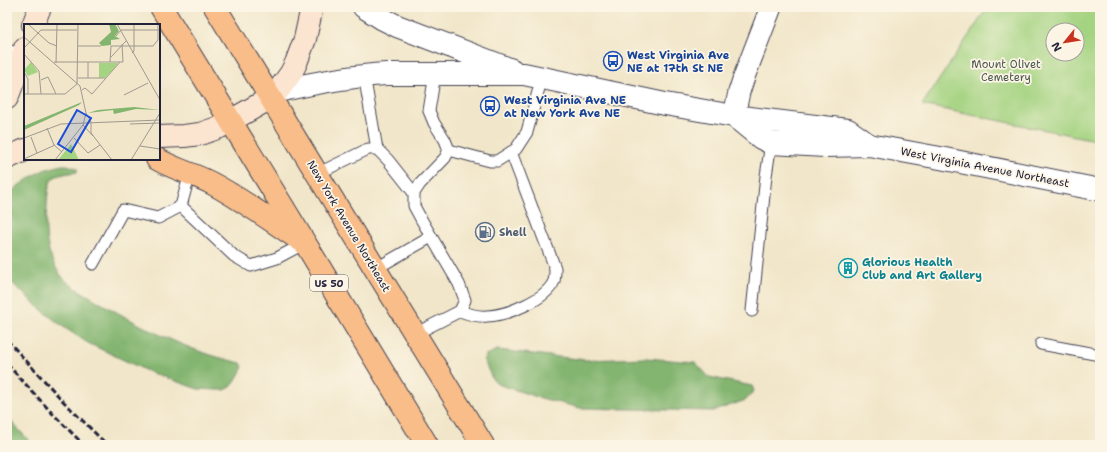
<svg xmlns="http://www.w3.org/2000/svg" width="1107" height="452" font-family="'Shantell Sans',sans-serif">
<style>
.green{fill:#a4d381;stroke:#637a5e;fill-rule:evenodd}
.forest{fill:#83b56f;stroke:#526c55}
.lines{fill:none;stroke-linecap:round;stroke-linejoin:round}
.service-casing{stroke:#413f50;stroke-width:13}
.minor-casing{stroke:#413f50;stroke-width:23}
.tertiary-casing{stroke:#413f50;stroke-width:24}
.secondary-casing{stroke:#413f50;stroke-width:24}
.trunk-casing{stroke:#413f50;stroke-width:24}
.service{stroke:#fff;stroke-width:11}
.minor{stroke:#fff;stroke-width:21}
.tertiary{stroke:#fff;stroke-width:22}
.secondary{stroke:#fce5d0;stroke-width:22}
.trunk{stroke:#f8bd89;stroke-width:22}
.rail{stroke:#22223b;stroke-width:3;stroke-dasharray:6 3;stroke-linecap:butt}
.labels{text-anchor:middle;stroke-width:3.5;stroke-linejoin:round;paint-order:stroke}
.shield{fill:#fcf5e5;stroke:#63616e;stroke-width:1}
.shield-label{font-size:10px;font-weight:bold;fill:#22223b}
.transit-label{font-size:11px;font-weight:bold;fill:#164399;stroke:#fcf5e5;text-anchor:start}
.park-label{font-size:11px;fill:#495750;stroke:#fcf5e5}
.street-label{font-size:11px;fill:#22223b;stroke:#fcf5e5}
.service-label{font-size:11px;font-weight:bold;fill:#4e5e75;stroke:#fcf5e5;text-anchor:start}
.culture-label{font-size:11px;font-weight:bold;fill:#0d838f;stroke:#fcf5e5;text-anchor:start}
.inset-road{fill:none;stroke:#9e9890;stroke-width:1}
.view{fill:#1d4ed8;fill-opacity:0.15;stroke:#1d4ed8;stroke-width:2}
.inset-edge{fill:none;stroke:#22223b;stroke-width:2}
</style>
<rect width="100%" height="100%" fill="#fcf5e5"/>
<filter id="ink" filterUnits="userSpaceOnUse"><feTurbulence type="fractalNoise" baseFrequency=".025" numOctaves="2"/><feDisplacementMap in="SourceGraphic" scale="8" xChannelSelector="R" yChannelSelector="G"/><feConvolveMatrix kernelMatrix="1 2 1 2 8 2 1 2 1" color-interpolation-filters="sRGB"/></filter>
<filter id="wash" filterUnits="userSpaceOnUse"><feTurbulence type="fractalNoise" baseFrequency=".012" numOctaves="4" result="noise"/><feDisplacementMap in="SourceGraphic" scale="16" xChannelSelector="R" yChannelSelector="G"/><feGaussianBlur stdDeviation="0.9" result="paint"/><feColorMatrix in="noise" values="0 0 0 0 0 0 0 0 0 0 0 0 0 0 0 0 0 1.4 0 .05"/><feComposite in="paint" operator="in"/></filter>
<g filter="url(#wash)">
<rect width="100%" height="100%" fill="#f1e6c9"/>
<path class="green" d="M988 7H1100V141L922 105ZM1053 30H1077V54H1053Z"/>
<g class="forest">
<path d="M62 165H67L77 168V172C70 173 59 174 53 178 48 183 47 200 47 207 44 231 46 254 60 274 67 285 83 292 94 299 140 326 188 352 241 363L243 367 235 382 231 387 225 390H217L198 389 147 371 88 343 62 326 37 306 7 278V195C18 186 31 176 44 170 49 168 56 167 62 165Z"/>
<path d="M497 350 586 360 645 358 695 362 709 377 752 386 754 391 746 400 714 411 580 408 537 397 497 384 493 380 484 361 486 355Z"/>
<path d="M7 417 33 445H7Z"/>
</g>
</g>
<g filter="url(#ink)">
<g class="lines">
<defs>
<g id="service">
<path d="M7 50 23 55"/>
<path d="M364 75 377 149"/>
<path d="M449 150 490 161H497L516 149 527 132 542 77"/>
<path d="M317 174 368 149H377L388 160 414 193"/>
<path d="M181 206 234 256 251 266 277 258 305 243"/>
<path d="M93 264 123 210 158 218 181 206 190 173"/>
<path d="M375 269 431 237"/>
<path d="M460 311C468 314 477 317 487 316 507 315 546 300 554 281 555 277 555 272 555 268L511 152"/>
<path d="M752 311 766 176 771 143"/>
<path d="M415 334 460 311 465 300 459 284 421 219 414 206V193L420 184 445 158 449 150 445 140 434 123 429 111 435 74"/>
<path d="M1041 344 1100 355"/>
</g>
<path id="minor" d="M734 116 739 92 744 77 771 7"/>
<g id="tertiary">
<path d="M364 7 383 19 397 26 512 70"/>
<path d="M278 91C314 83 349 76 386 74H524L665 104 734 116 848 130 869 145"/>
<path d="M734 116 761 138 771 143 825 146 869 145 940 158 1100 190"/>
</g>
<g id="secondary">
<path d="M33 25 40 7"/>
<path d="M7 98 17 72 25 48"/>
<path d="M159 137 184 136 200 134 220 127 260 104 278 91 291 73 296 63 305 39 312 7"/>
<path d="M7 158 25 150"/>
</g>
<g id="trunk">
<path d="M161 7 305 243 427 445"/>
<path d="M215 7 483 445"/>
<path d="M157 159C174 169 194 174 211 183 242 199 271 221 300 240"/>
</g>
</defs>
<use href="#service" class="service-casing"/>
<use href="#minor" class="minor-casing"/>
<use href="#tertiary" class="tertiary-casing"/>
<use href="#secondary" class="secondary-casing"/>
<use href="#trunk" class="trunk-casing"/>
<use href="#service" class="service"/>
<use href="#minor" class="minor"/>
<use href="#tertiary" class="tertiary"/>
<use href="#secondary" class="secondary"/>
<use href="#trunk" class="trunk"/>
<g class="rail">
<path d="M7 340 64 402 107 445"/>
<path d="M7 364 52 413 84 445"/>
</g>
</g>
</g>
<defs>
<symbol id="bus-ring" viewBox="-11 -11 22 22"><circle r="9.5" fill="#fcf5e5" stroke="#1a4fb4" stroke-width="1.5"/><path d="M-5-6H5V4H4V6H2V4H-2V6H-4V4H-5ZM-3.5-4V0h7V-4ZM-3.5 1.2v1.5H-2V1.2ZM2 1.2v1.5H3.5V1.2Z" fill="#1a4fb4"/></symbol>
<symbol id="fuel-ring" viewBox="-11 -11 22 22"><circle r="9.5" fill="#fcf5e5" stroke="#5c6f8a" stroke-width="1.5"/><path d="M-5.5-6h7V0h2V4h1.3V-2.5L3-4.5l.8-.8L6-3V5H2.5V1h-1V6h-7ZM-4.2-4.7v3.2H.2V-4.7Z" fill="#5c6f8a"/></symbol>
<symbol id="building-ring" viewBox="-11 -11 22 22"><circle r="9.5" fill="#fcf5e5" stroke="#0f9aa8" stroke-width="1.5"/><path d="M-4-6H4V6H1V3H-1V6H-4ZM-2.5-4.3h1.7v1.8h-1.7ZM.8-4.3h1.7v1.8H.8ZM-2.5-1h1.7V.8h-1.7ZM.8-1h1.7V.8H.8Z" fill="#0f9aa8"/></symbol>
</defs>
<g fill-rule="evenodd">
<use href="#bus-ring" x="602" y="50" width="22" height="22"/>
<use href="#bus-ring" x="479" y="95" width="22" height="22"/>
<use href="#fuel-ring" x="474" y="221" width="22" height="22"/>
<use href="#building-ring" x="837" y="257" width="22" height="22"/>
</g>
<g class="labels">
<rect class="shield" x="310" y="275" width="38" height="16" rx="3"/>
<g class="shield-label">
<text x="329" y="287">US 50</text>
</g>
<g class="transit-label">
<text x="627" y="59">West Virginia Ave<tspan x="627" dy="13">NE at 17th St NE</tspan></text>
<text x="504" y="104">West Virginia Ave NE<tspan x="504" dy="13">at New York Ave NE</tspan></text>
</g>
<g class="park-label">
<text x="1006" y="68">Mount Olivet<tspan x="1006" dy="13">Cemetery</tspan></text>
</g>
<g class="street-label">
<text transform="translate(985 167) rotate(11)" y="4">West Virginia Avenue Northeast</text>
<text transform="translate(349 226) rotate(59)" y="4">New York Avenue Northeast</text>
</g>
<g class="service-label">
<text x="499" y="236">Shell</text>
</g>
<g class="culture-label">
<text x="862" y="266">Glorious Health<tspan x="862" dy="13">Club and Art Gallery</tspan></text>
</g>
</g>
<g transform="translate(24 24)">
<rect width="136" height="136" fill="#f1e6c9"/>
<path d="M7 38 14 48 4 52 0 46ZM75 39H93L94 40 82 53 75 54ZM47 120 55 136H34Z" fill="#a4d381"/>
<path d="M85 0H91L95 7 91 12 96 15 87 16V21L78 22 75 19 87 8ZM58 78 55 81 0 106V102ZM110 83 136 86 112 85 90 90 89 86 64 89 74 86Z" fill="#83b56f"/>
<path class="inset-road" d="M4 0 25 19 33 22M93 0 136 76M92 12 97 6H136M0 13 56 62 62 89 59 101 69 112M54 22H77M0 24 17 6H53M108 29 110 27V0M0 30 15 47 17 70M87 33 102 17M30 38H99L98 20M86 38 87 22H129L134 16V0M32 39 33 0M0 48 4 55V70M54 54H82M64 54V38M17 56 24 53 32 70M58 66 61 64 68 70 96 38M0 70H41L53 60 54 0M100 71 124 59M62 89 67 98V109L88 136M106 100 136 99M23 104 30 121 38 128M7 113 13 129M0 114 37 100 136 96M50 114 64 129 76 121M116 122 136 125M0 135 31 121M31 136 59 101M107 136 136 89"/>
<path class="view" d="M53 86 67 94 47 128 34 120Z"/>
<rect width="136" height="136" class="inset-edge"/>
</g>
<rect width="1107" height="452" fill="none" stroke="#fcf5e5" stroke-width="24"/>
<g transform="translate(1065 42) rotate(240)"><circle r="19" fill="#fcf5e5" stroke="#a5a1a1"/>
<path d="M0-3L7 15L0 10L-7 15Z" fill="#c8321e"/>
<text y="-6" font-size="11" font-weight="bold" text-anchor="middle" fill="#22223b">N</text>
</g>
</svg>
